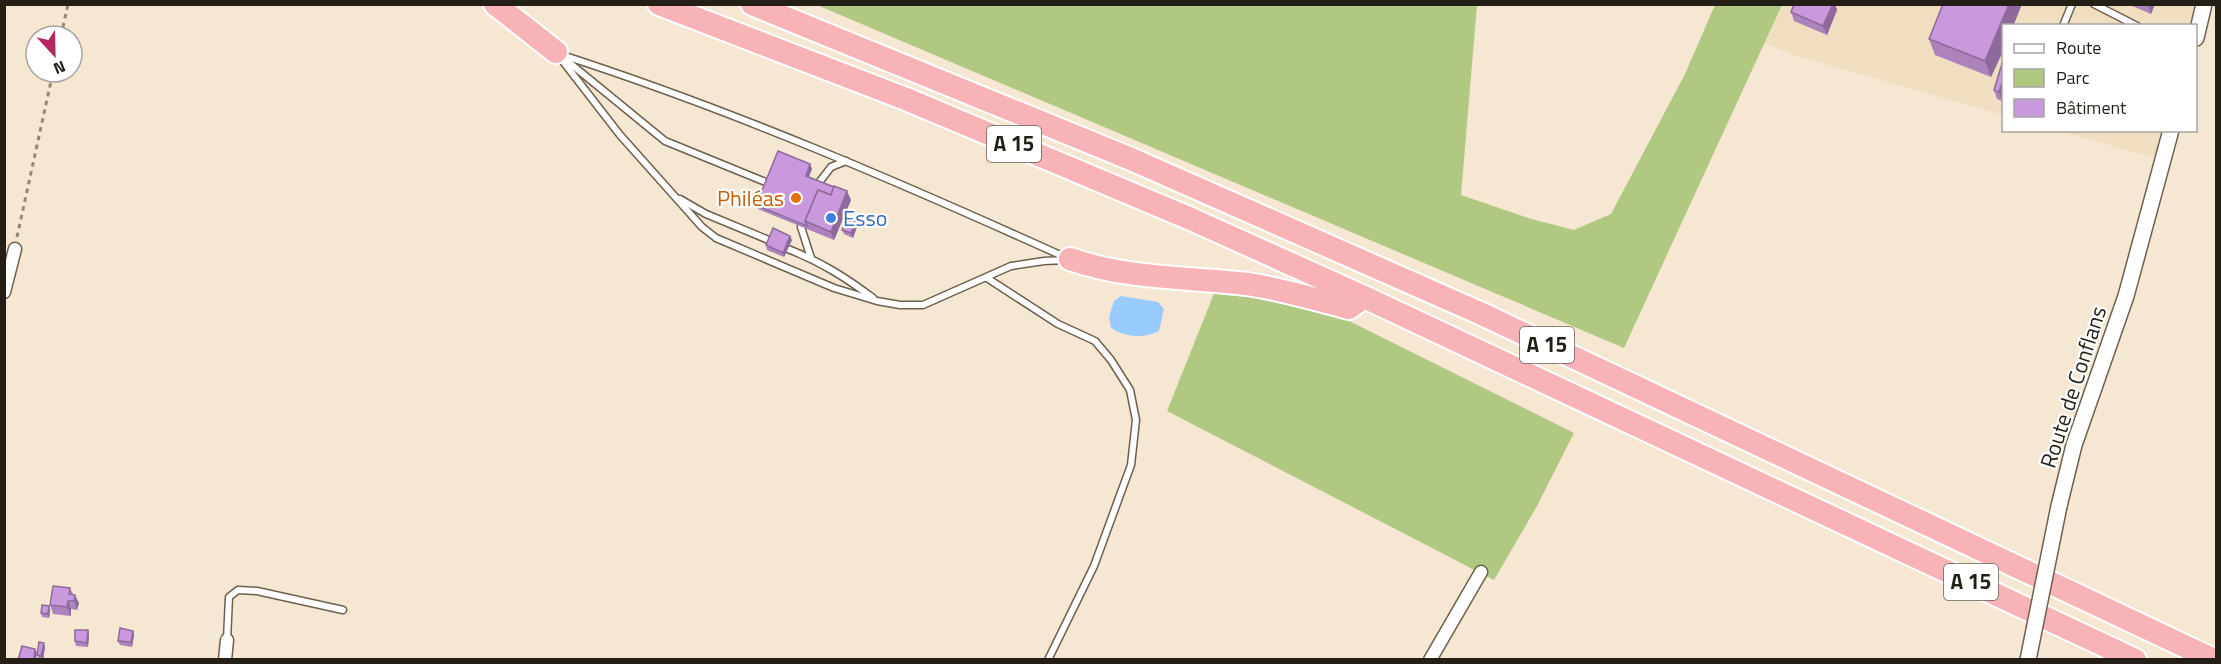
<svg xmlns="http://www.w3.org/2000/svg" width="2221" height="664" font-family="'Titillium Web',sans-serif">
<style>
.built{fill:#f0dec1}
.green{fill:#b0c882}
.water{fill:#98ccfe}
.lines{fill:none;stroke-linecap:round;stroke-linejoin:round}
.service-casing{stroke:#6d614e;stroke-width:9}
.minor-casing{stroke:#6d614e;stroke-width:15}
.tertiary-casing{stroke:#6d614e;stroke-width:18}
.motorway-casing{stroke:#fff;stroke-width:26}
.path{stroke:#928879;stroke-width:3;stroke-dasharray:4.5 4.5;stroke-linecap:butt}
.service{stroke:#fff;stroke-width:6}
.minor{stroke:#fff;stroke-width:12}
.tertiary{stroke:#fff;stroke-width:15}
.motorway{stroke:#f7b3b6;stroke-width:22}
.tertiary-bridge-casing{stroke:#6d614e;stroke-width:18;stroke-linecap:butt}
.tertiary-bridge{stroke:#fff;stroke-width:15}
.wall{fill:#ad83be}
.shaded-wall{fill:#8d6a9b}
.building{fill:#c998dd;stroke:#8d6a9b;stroke-width:1.5}
.food-dot{fill:#e8710a;stroke:#fff;stroke-width:2}
.shop-dot{fill:#3f7fe0;stroke:#fff;stroke-width:2}
.labels{text-anchor:middle;stroke-width:4.5;stroke-linejoin:round;paint-order:stroke}
.shield{fill:#fff;stroke:#65625c;stroke-width:1.5}
.shield-label{font-size:21px;font-weight:bold;fill:#231e16}
.food-label{font-size:22px;fill:#c56008;stroke:#fff;text-anchor:end}
.shop-label{font-size:22px;fill:#366cbe;stroke:#fff;text-anchor:start}
.street-label{font-size:22px;fill:#231e16;stroke:#fff}
</style>
<rect width="100%" height="100%" fill="#f5e7d1"/>
<g class="built">
<path d="M1782 5H2204L2196 26H2004L2003 115 1797 56 1763 43Z"/>
<path d="M2059 131H2171L2163 160Z"/>
</g>
<g class="green">
<path d="M817 5H1477L1461 195 1531 219 1574 230 1611 214 1685 74 1715 5H1782L1624 348Z"/>
<path d="M1215 291 1308 308 1347 320 1574 433 1537 506 1494 580 1167 411Z"/>
</g>
<path class="water" d="M1121 296 1158 302 1164 309 1159 331C1144 339 1125 337 1111 328L1109 317 1114 301Z"/>
<g class="lines">
<defs>
<g id="service">
<path d="M2094 4 2137 26"/>
<path d="M2063 26 2072 4"/>
<path d="M559 54C733 110 901 183 1067 258"/>
<path d="M558 55 620 135 702 227 716 238 834 288 877 301 900 305H923L1011 266 1044 261 1067 260"/>
<path d="M566 60 665 141 768 183"/>
<path d="M818 184 831 167 846 161"/>
<path d="M680 199 706 214 771 241"/>
<path d="M801 227 811 258"/>
<path d="M788 249C821 262 845 277 873 298"/>
<path d="M987 278 1058 324 1095 341 1111 360 1130 390 1136 420 1131 465 1094 566 1048 660"/>
<path d="M227 640 229 597 238 590 257 591 343 610"/>
</g>
<g id="minor">
<path d="M4 292 15 249"/>
<path d="M225 660 227 640"/>
<path d="M1430 660 1481 572"/>
</g>
<g id="tertiary">
<path d="M2196 38 2204 4"/>
<path d="M2059 506 2074 445 2126 296 2171 130"/>
</g>
<g id="motorway">
<path d="M495 4 556 52"/>
<path d="M659 4 906 99 1191 219 1364 297 2135 660"/>
<path d="M752 4 1131 159 1482 314 2214 660"/>
<path d="M1070 259C1127 279 1187 277 1247 284 1282 289 1315 299 1349 308L1364 297"/>
</g>
</defs>
<use href="#service" class="service-casing"/>
<use href="#minor" class="minor-casing"/>
<use href="#tertiary" class="tertiary-casing"/>
<use href="#motorway" class="motorway-casing"/>
<g class="path">
<path d="M61 36 68 4"/>
<path d="M17 237 53 72"/>
</g>
<use href="#service" class="service"/>
<use href="#minor" class="minor"/>
<use href="#tertiary" class="tertiary"/>
<use href="#motorway" class="motorway"/>
<defs>
<path id="tertiary-bridge" d="M2028 660 2059 506"/>
</defs>
<use href="#tertiary-bridge" class="tertiary-bridge-casing"/>
<use href="#tertiary-bridge" class="tertiary-bridge"/>
</g>
<g class="wall">
<path d="M1794 4H1835L1837 10 1827 35 1794 21 1791 12Z"/>
<path d="M2022 4 2013 26H2004V49L1991 77 1935 55 1929 39Z"/>
<path d="M2128 4H2155L2151 14Z"/>
<path d="M2004 57V97L2002 101 1997 99 1994 90Z"/>
<path d="M810 164 812 169 809 177 851 200 834 240 758 209 756 205Z"/>
<path d="M856 220 858 224 853 238 844 234 842 230Z"/>
<path d="M792 240 784 257 767 250 766 245Z"/>
<path d="M70 588 73 594 79 603 77 610 71 609V616L53 614 50 605Z"/>
<path d="M49 606 50 611 49 618 42 617 41 613Z"/>
<path d="M88 630 89 635 88 647 76 646 75 641Z"/>
<path d="M133 631 134 635 132 647 120 645 118 641Z"/>
<path d="M45 647 43 660 39 659 37 655Z"/>
</g>
<g class="shaded-wall">
<path d="M1833 4H1835L1837 10 1827 35 1823 26Z"/>
<path d="M2009 4H2022L2013 26H2004V49L1991 77 1985 61Z"/>
<path d="M2148 4H2155L2151 14Z"/>
<path d="M2004 77V97L2002 101 1999 92Z"/>
<path d="M810 164 812 169 807 180 806 176Z"/>
<path d="M847 191 851 200 834 240 831 232Z"/>
<path d="M856 220 858 224 853 238 851 233Z"/>
<path d="M790 236 792 240 784 257 783 253Z"/>
<path d="M75 595 79 603 77 610 74 601Z"/>
<path d="M68 601 71 609V616L67 607Z"/>
<path d="M49 606 50 611 49 618 48 614Z"/>
<path d="M88 630 89 635 88 647 87 643Z"/>
<path d="M133 631 134 635 132 647 131 642Z"/>
<path d="M44 643 45 647 43 660 41 656Z"/>
<path d="M35 649 37 653 36 660H34Z"/>
</g>
<g class="building">
<path d="M1794 4H1833L1823 26 1791 12Z"/>
<path d="M1943 4H2009L1985 61 1929 39Z"/>
<path d="M2004 57V77L1999 92 1994 90Z"/>
<path d="M778 151 810 164 806 176 834 187 831 195 818 190 805 221 807 226 756 205Z"/>
<path d="M834 186 847 191 831 232 805 221 818 190 831 195Z"/>
<path d="M848 217 856 220 851 233 842 230Z"/>
<path d="M773 228 790 236 783 253 766 245Z"/>
<path d="M53 586 70 588 69 594 75 595 74 601H68L67 607 50 605Z"/>
<path d="M42 605 49 606 48 614 41 613Z"/>
<path d="M120 628 133 631 131 642 118 641Z"/>
<path d="M75 630H88L87 643 75 641Z"/>
<path d="M39 642 44 643 41 656 37 655Z"/>
<path d="M22 646 35 649 34 660H18Z"/>
</g>
<circle class="food-dot" cx="796" cy="198" r="6"/>
<circle class="shop-dot" cx="831" cy="218" r="6"/>
<g class="labels">
<g class="shield">
<rect x="987" y="126" width="54" height="36" rx="4.5"/>
<rect x="1520" y="327" width="54" height="36" rx="4.5"/>
<rect x="1944" y="564" width="54" height="36" rx="4.5"/>
</g>
<g class="shield-label">
<text x="1014" y="151">A 15</text>
<text x="1547" y="352">A 15</text>
<text x="1971" y="589">A 15</text>
</g>
<g class="food-label">
<text x="784" y="206">Philéas</text>
</g>
<g class="shop-label">
<text x="843" y="226">Esso</text>
</g>
<g class="street-label">
<text transform="translate(2073 387) rotate(-72)" y="8">Route de Conflans</text>
</g>
</g>
<rect width="2221" height="664" fill="none" stroke="#231e16" stroke-width="12"/>
<rect x="2002" y="24" width="195" height="108" fill="#ffffff" stroke="#a7a5a2" stroke-width="1.5"/>
<rect x="2014" y="44" width="30" height="9" fill="#ffffff" stroke="#a7a5a2" stroke-width="1.5"/>
<text x="2056" y="54" font-size="18" fill="#231e16">Route</text>
<rect x="2014" y="69" width="30" height="18" fill="#b0c882" stroke="#a7a5a2" stroke-width="1.5"/>
<text x="2056" y="84" font-size="18" fill="#231e16">Parc</text>
<rect x="2014" y="99" width="30" height="18" fill="#c998dd" stroke="#a7a5a2" stroke-width="1.5"/>
<text x="2056" y="114" font-size="18" fill="#231e16">Bâtiment</text>
<g transform="translate(54 54) rotate(158)"><circle r="28" fill="#ffffff" stroke="#a7a5a2" stroke-width="1.5"/>
<path d="M0-4.5L10 22L0 15L-10 22Z" fill="#b52960"/>
<text y="-9" font-size="16" font-weight="bold" text-anchor="middle" fill="#231e16">N</text>
</g>
</svg>
